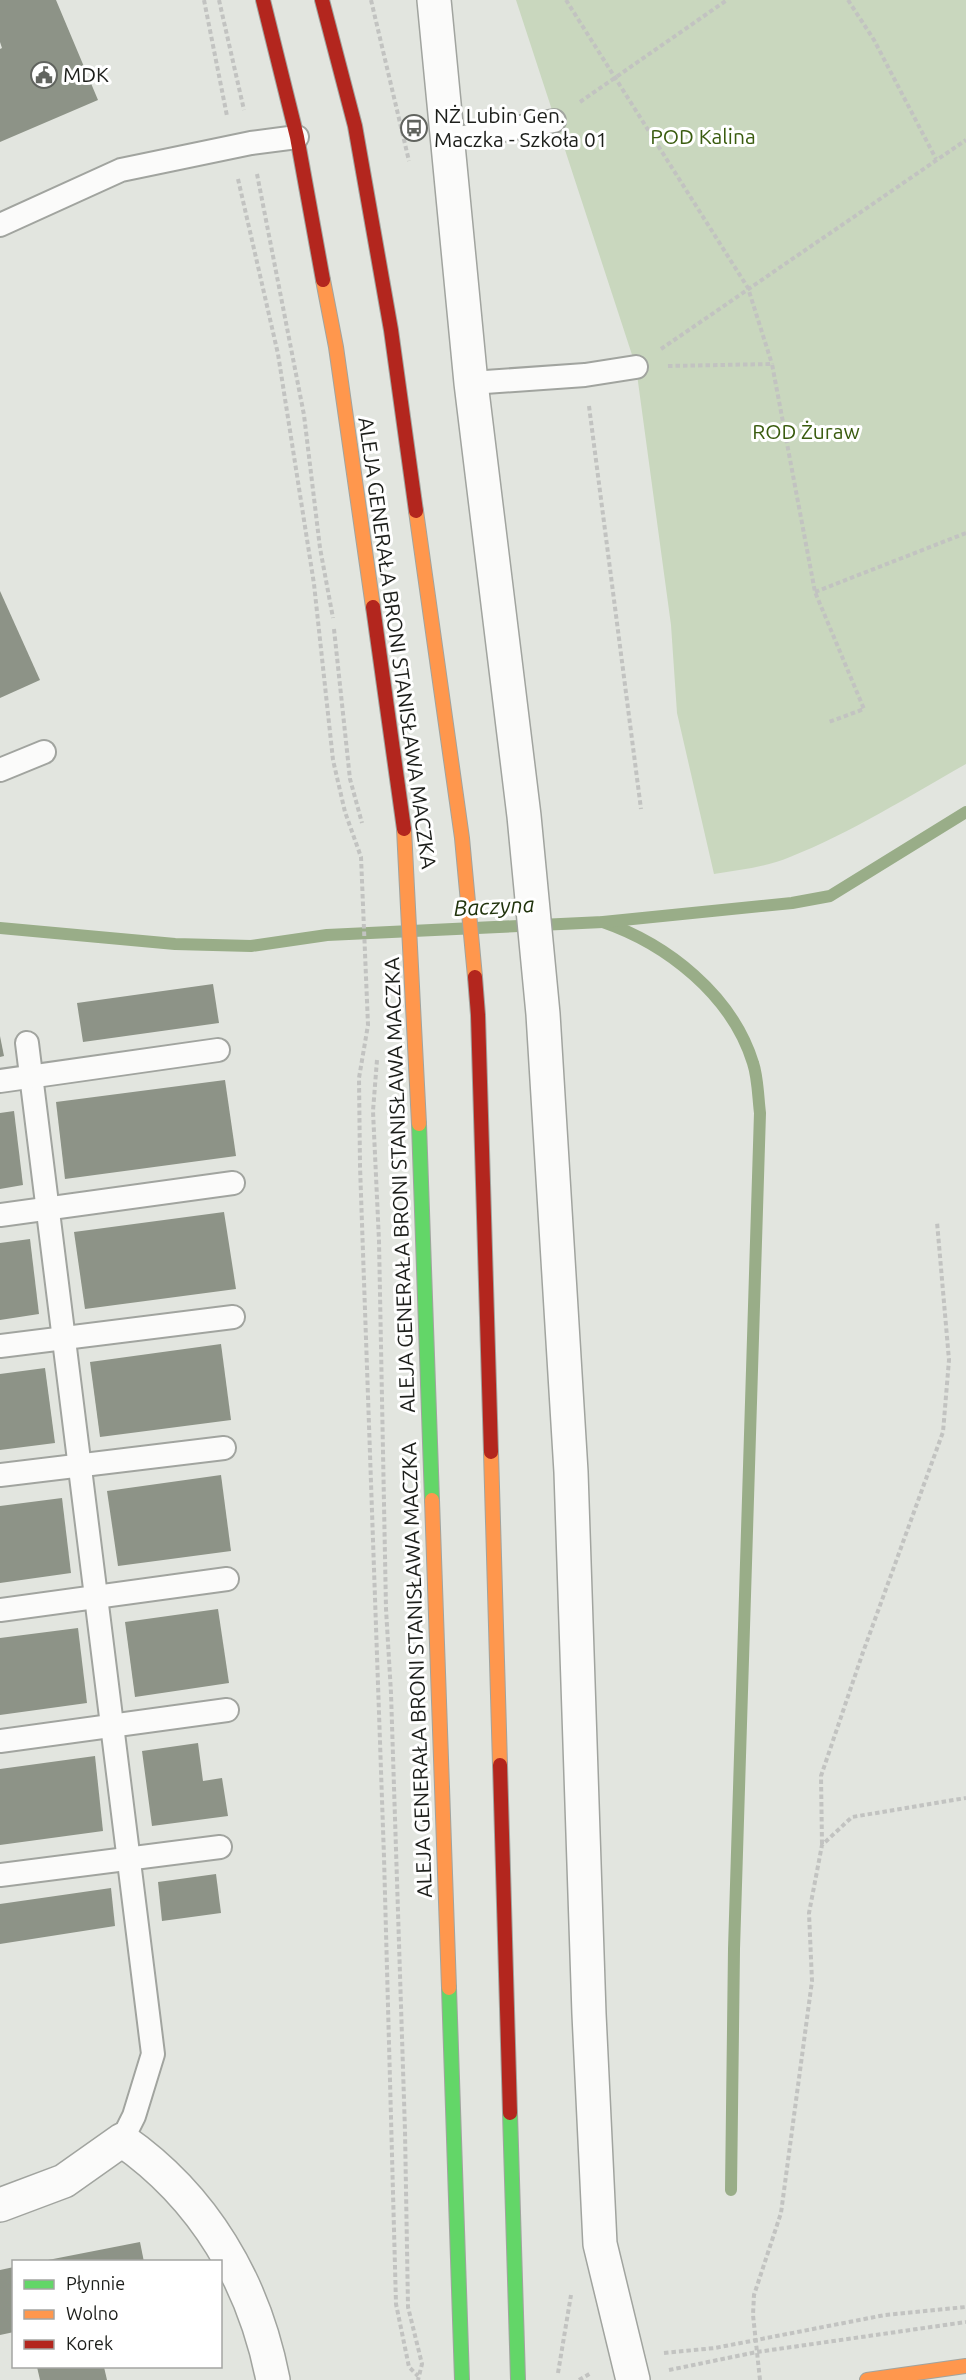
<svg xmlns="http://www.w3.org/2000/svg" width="966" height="2380" font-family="Ubuntu,sans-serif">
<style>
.green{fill:#c9d7be}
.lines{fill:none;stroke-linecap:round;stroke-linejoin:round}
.stream{stroke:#99ad88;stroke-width:12}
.building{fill:#8d9387}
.lane-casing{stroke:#a1a49f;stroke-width:26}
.street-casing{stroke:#a1a49f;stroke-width:36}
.fast-casing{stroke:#a1a49f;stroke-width:16}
.slow-casing{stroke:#a1a49f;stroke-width:16}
.jam-casing{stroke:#a1a49f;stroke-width:16}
.path{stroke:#c2c3c1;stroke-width:4;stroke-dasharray:4.5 3;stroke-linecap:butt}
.lane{stroke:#fbfbfa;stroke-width:22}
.street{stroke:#fbfbfa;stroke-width:33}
.fast{stroke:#63d668;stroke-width:14}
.slow{stroke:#ff974d;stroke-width:14}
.jam{stroke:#b3261e;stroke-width:14}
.labels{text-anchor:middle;stroke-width:6;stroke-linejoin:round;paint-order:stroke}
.poi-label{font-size:21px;fill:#1c1e1a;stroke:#fff;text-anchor:start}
.park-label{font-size:21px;fill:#3a5c0f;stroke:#fff}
.street-label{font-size:21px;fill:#1c1e1a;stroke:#fff}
.water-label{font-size:22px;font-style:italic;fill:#20330c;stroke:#fff}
</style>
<rect width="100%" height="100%" fill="#e2e5df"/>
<path class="green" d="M516 0H966V764C909 796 851 833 790 857 766 867 740 870 714 874L677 713 671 625 636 367Z"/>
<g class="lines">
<g class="stream">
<path d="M603 922C667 944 732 995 753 1063 758 1078 758 1097 760 1113L734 1949 731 2190"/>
<path d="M0 928 175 944 251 946 327 935 603 922 792 903 830 896 966 812"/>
</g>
</g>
<g class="building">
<path d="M0 0H56L98 100 0 142V49L2 48 0 42Z"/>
<path d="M0 591 40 680 0 698Z"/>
<path d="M213 984 219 1023 83 1042 77 1003Z"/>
<path d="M0 1036 4 1056 0 1057Z"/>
<path d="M225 1080 236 1156 65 1179 56 1102Z"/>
<path d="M14 1111 23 1185 0 1189V1113Z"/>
<path d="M224 1212 236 1289 85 1309 74 1232Z"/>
<path d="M30 1239 39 1314 0 1320V1243Z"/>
<path d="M221 1344 231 1420 100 1437 90 1362Z"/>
<path d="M45 1368 55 1443 0 1450V1374Z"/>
<path d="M221 1475 231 1551 118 1566 107 1491Z"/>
<path d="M62 1498 71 1573 0 1583V1506Z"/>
<path d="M218 1609 229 1683 135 1697 125 1622Z"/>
<path d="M78 1628 87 1703 0 1715V1638Z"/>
<path d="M198 1743 203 1781 222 1778 228 1816 152 1826 142 1751Z"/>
<path d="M95 1756 103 1831 0 1845V1769Z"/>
<path d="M216 1874 221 1913 162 1921 158 1882Z"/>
<path d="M111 1888 115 1926 0 1944V1904Z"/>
<path d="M140 2242 144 2262H48V2260Z"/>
<path d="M14 2267V2332L0 2335V2270Z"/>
<path d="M37 2367H104L107 2380H40Z"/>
</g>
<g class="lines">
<defs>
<g id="lane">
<path d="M447 140 554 121"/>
<path d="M0 225 121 170 251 143 297 137"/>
<path d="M471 383 585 375 636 367"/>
<path d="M0 770 44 752"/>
<path d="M27 1043 153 2054 134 2116 122 2140"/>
<path d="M0 1081 218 1050"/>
<path d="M0 1215 233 1183"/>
<path d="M0 1346 233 1317"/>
<path d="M0 1475 224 1448"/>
<path d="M0 1610 227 1579"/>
<path d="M0 1741 227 1710"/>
<path d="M0 1875 220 1847"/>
</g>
<g id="street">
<path d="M434 0 471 383 524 816 543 1014 571 1472 589 2014 600 2244 633 2380"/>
<path d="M0 2205 64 2181 122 2140C204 2197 254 2282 273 2380"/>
</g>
<g id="fast">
<path d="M419 1124 432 1500"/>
<path d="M449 1988 462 2380"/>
<path d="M510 2113 518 2380"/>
</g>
<g id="slow">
<path d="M323 280 336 347 373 607"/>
<path d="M416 511 462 838 475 977"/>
<path d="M404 829 419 1124"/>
<path d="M491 1452 500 1765"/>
<path d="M432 1500 449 1988"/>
<path d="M867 2380 966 2366"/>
</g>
<g id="jam">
<path d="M263 0 297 137 323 280"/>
<path d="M322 0 355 126 391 330 416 511"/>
<path d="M373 607 404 829"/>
<path d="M475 977 478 1015 491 1452"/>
<path d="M500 1765 510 2113"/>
</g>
</defs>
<use href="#lane" class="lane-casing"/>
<use href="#street" class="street-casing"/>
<use href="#fast" class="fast-casing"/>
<use href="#slow" class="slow-casing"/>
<use href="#jam" class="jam-casing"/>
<g class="path">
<path d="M204 0 227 116"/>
<path d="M219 0 244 110"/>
<path d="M371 0 409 161"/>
<path d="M566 0 748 288 772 364"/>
<path d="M848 0 874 40 936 159"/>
<path d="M580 102 727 0"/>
<path d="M257 174 304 415 320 548 333 618"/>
<path d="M238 179 278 354 314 584 333 760 345 812 361 857 368 1025 359 1078 360 1166 384 1857 396 2304 409 2367 418 2376"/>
<path d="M661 349 966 140"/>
<path d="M668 366 772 364 815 592 864 709 829 722"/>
<path d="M589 406 641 809"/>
<path d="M815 592 966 533"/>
<path d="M334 629 350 779 362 823"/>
<path d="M377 1060 373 1111 379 1241 386 1609 391 1693 405 2131 408 2307 422 2364 418 2380"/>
<path d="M822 1844 821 1776 862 1655 943 1432 949 1360 937 1222"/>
<path d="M664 2353 715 2348 885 2315 966 2307"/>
<path d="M669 2370 757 2352 966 2322"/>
<path d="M558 2373 571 2295"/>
<path d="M579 2380 591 2373"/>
<path d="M760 2380 753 2315 754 2295 781 2213 812 1981 809 1913 822 1845 852 1817 966 1798"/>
</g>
<use href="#lane" class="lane"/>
<use href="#street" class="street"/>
<use href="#fast" class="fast"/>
<use href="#slow" class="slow"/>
<use href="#jam" class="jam"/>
</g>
<defs>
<symbol id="civic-ring" viewBox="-11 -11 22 22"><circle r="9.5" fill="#fff" stroke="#61645f" stroke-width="1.5"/><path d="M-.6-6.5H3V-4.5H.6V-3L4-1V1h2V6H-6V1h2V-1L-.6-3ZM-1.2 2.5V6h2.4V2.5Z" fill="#61645f"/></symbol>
<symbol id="bus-ring" viewBox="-11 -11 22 22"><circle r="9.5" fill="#fff" stroke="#61645f" stroke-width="1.5"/><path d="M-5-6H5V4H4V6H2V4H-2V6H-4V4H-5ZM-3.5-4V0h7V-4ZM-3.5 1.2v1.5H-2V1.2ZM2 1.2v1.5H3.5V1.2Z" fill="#61645f"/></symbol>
</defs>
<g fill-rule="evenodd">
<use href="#civic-ring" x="29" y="60" width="30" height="30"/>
<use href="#bus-ring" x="399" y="113" width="30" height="30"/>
</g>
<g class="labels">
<g class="poi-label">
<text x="63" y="82">MDK</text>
<text x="434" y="123">NŻ Lubin Gen.<tspan x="434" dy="24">Maczka - Szkoła 01</tspan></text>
</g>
<g class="park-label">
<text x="703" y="144">POD Kalina</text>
<text x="806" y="439">ROD Żuraw</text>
</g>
<g class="street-label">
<text transform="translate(397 643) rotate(82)" y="7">ALEJA GENERAŁA BRONI STANISŁAWA MACZKA</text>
<text transform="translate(400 1185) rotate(-92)" y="7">ALEJA GENERAŁA BRONI STANISŁAWA MACZKA</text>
<text transform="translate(417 1670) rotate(-92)" y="7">ALEJA GENERAŁA BRONI STANISŁAWA MACZKA</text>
</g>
<g class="water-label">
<text transform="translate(494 906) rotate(-3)" y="8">Baczyna</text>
</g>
</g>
<rect x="12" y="2260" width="210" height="108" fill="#ffffff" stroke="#a4a5a3" stroke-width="1.5"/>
<rect x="24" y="2280" width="30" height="9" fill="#63d668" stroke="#a4a5a3" stroke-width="1.5"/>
<text x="66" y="2290" font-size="18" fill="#1c1e1a">Płynnie</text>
<rect x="24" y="2310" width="30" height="9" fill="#ff974d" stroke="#a4a5a3" stroke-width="1.5"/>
<text x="66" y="2320" font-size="18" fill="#1c1e1a">Wolno</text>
<rect x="24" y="2340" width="30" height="9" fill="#b3261e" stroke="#a4a5a3" stroke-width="1.5"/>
<text x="66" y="2350" font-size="18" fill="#1c1e1a">Korek</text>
</svg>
